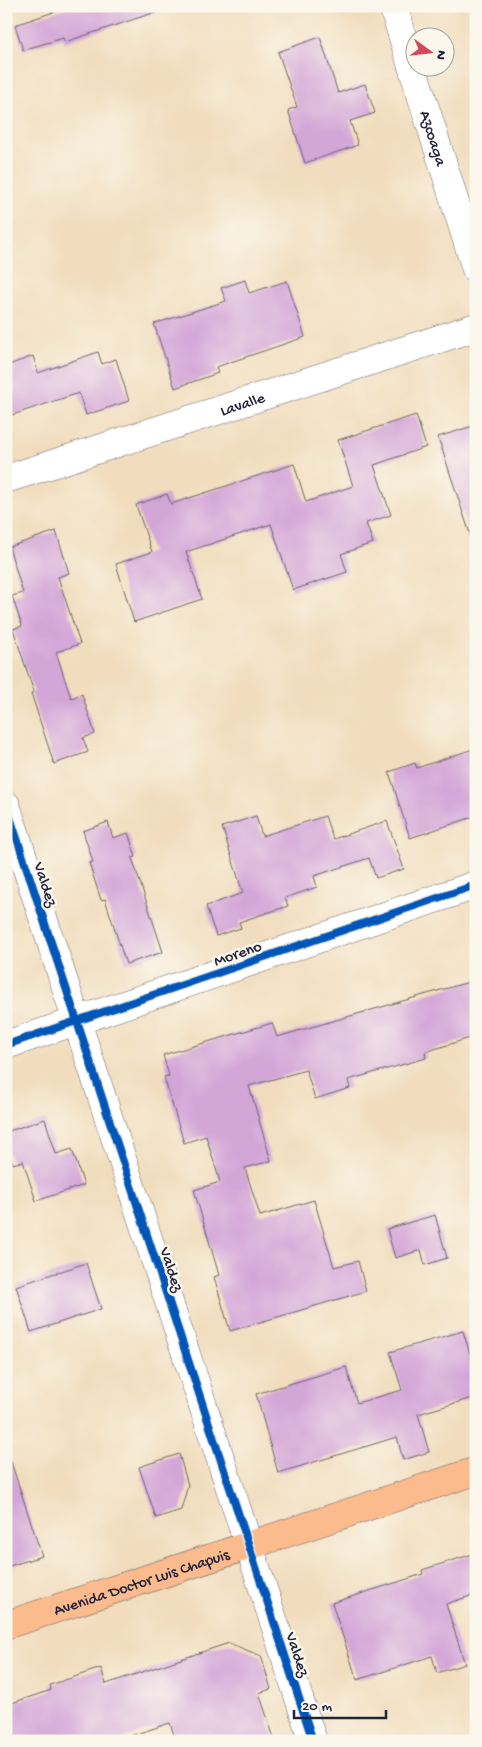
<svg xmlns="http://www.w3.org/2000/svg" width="482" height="1747" font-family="'Gochi Hand',sans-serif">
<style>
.building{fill:#d3a6d8}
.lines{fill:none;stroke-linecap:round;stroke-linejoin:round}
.minor-casing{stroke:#6a6368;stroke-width:29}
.major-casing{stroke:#6a6368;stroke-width:29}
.minor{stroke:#fff;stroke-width:28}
.major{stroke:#fbbb8d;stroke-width:28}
.cycleway-casing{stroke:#fbf7ec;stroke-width:11}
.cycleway{stroke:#0057b8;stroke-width:8}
.labels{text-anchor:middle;stroke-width:5;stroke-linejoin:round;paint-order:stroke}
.street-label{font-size:16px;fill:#22223b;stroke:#fbf7ec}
</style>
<rect width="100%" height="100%" fill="#fbf7ec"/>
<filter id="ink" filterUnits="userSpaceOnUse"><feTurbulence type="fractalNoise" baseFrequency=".02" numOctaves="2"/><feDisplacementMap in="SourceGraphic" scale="10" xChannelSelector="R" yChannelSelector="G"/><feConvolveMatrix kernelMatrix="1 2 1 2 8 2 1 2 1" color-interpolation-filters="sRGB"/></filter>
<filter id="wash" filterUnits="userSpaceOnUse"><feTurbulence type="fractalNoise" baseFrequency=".0096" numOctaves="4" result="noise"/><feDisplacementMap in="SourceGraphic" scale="20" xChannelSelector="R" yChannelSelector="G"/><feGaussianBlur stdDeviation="1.12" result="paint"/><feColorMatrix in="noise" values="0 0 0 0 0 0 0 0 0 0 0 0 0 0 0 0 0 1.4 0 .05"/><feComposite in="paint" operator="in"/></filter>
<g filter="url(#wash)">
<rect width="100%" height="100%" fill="#f1ddbd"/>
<g id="blocks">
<g class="building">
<path d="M72 6H158L159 11 65 42 63 38 23 50 15 25Z"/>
<path d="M320 37 338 93 365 84 375 113 350 121 358 145 305 163 288 110 297 107 278 52Z"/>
<path d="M245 280 249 293 287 281 305 337 216 367 218 373 175 388 154 324 226 301 221 288Z"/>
<path d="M98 352 102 364 116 359 129 401 86 415 79 393 6 417V366L33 356 38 373Z"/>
<path d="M416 415 426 447 374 465 391 515 366 523 373 543 341 554 347 572 293 590 271 524 186 552 202 599 134 622 116 564 152 552 136 505 167 494 171 504 294 464 306 502 353 486 338 440Z"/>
<path d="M476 425V536L471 537 438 437Z"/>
<path d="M56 531 69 573 58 577 80 644 56 652 71 698 82 694 95 734 83 738 88 752 54 764 31 693 34 692 13 629 22 626 12 596 23 593 9 547Z"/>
<path d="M476 748V816L410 838 389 772 415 763 417 768Z"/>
<path d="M256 816 262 836 325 816 333 839 387 821 404 869 376 878 369 858 314 876 317 887 285 898 288 906 239 922 241 928 216 936 206 906 243 893 222 827Z"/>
<path d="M108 822 113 838 128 833 136 857 132 858 163 952 126 964 105 899 101 900 89 863 93 862 83 831Z"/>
<path d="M476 980V1036L425 1052 426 1058 348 1080 350 1088 315 1099 306 1070 249 1086 271 1161 245 1168 260 1216 314 1200 334 1267 358 1261 366 1291 230 1331 214 1277 219 1275 194 1190 220 1182 206 1136 184 1143 164 1077 169 1076 163 1055 272 1023 277 1037Z"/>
<path d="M45 1119 56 1154 72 1149 84 1185 36 1201 23 1161 13 1164 6 1144V1132Z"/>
<path d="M435 1215 447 1258 425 1265 421 1250 395 1258 387 1229Z"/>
<path d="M86 1263 101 1309 31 1332 16 1286Z"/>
<path d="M463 1331 476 1374V1397L418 1414 429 1452 403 1460 397 1437 278 1473 256 1394 346 1367 357 1403 402 1390 390 1352Z"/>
<path d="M179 1454 188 1485 181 1510 156 1518 139 1467Z"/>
<path d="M11 1462 42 1556 6 1567V1463Z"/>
<path d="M476 1553V1594L446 1604 465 1664 437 1673 432 1656 357 1680 332 1603 423 1574 422 1570Z"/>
<path d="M229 1643 261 1656 271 1689 259 1693 275 1741H176L170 1723 115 1741H6V1705L51 1690 50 1685 101 1668 106 1684Z"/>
</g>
</g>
</g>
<g filter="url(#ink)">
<use href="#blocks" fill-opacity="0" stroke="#6a6368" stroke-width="1"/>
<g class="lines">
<defs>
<g id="minor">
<path id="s1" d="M393 6 476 269"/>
<path id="s2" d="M6 479 476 327"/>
<path d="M6 805 313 1741"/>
<path d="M6 1045 476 885"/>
</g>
<g id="major">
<path id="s3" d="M6 1625 476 1471"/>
</g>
</defs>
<use href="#minor" class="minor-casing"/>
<use href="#major" class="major-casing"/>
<use href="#minor" class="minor"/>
<use href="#major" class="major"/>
<defs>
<g id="cycleway">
<path d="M6 805 313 1741"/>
<path d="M6 1045 476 885"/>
</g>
</defs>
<use href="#cycleway" class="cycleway-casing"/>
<use href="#cycleway" class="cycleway"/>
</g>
</g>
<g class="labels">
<g class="street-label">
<text dy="6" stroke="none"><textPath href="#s1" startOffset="138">Azcoaga</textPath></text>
<text dy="6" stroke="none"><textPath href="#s2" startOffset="248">Lavalle</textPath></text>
<text transform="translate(47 884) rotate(72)" y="6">Valdez</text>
<text transform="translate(237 952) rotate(-19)" y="6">Moreno</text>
<text transform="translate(173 1269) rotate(72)" y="6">Valdez</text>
<text dy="6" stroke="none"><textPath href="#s3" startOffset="142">Avenida Doctor Luis Chapuis</textPath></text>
<text transform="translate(299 1654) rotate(72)" y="6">Valdez</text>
</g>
</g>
<rect width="482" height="1747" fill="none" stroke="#fbf7ec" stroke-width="25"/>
<g transform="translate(430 52) rotate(105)"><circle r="24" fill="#fbf7ec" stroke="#a4a2a5"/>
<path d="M0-4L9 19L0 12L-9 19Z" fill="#d1495b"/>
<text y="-8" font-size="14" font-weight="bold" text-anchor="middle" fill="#22223b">N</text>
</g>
<path d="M294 1710v8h92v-8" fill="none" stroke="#22223b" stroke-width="2.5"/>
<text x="302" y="1710" font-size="15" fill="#22223b" stroke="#fbf7ec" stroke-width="4" paint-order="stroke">20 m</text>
</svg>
